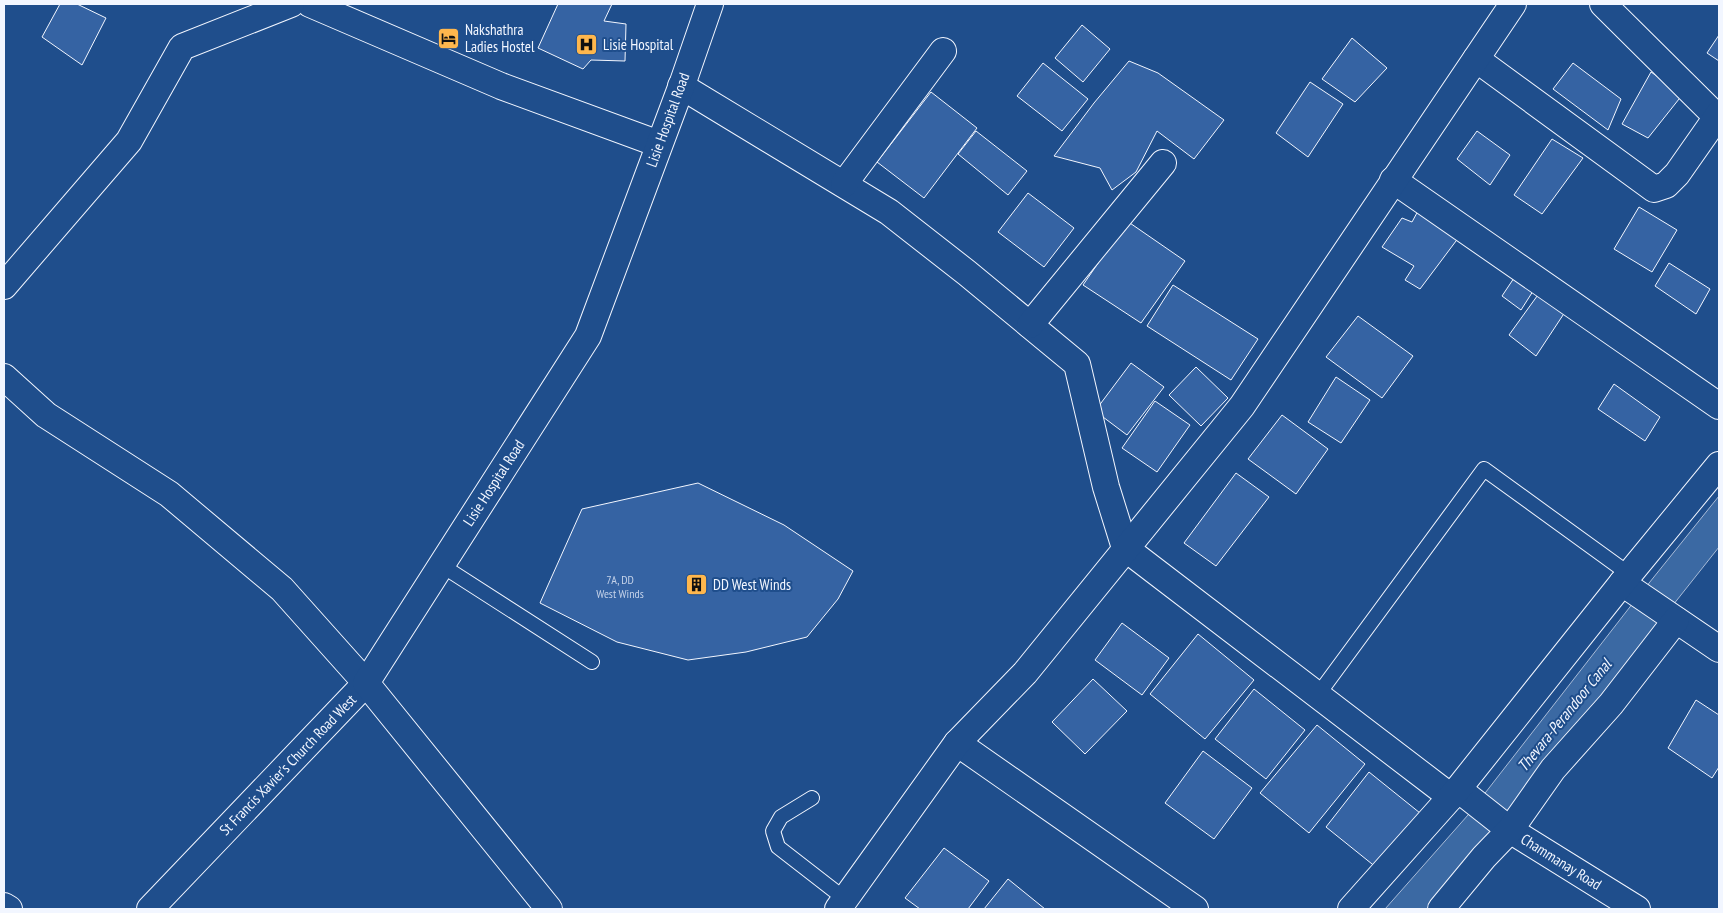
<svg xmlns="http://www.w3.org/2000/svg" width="1723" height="913" font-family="'PT Sans Narrow',sans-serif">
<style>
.water{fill:#3b69a3;stroke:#a8bbd7}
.building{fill:#3563a3;stroke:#f2f6ff}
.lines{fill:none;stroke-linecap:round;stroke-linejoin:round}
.service-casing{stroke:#f2f6ff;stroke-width:16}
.minor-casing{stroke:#f2f6ff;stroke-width:28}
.service{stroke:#1f4e8c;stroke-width:14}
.minor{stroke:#1f4e8c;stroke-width:26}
.labels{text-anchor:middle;stroke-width:4;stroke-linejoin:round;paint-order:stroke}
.number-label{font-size:12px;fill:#c3d1e8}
.poi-label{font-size:15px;fill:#f2f6ff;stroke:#1f4e8c;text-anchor:start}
.street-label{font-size:15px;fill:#f2f6ff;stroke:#1f4e8c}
.water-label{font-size:16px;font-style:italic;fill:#f2f6ff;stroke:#1f4e8c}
</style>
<rect width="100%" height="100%" fill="#1f4e8c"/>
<path class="water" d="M1719 496V547L1432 909H1385L1468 815 1633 603Z"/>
<g class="building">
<path d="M60 4H77L106 18 82 65 42 37Z"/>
<path d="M558 4H612L604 21 626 24 625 61 591 60 583 69 538 48Z"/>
<path d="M1082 25 1110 49 1083 82 1055 58Z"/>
<path d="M1719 35V61L1707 53Z"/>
<path d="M1352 38 1387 68 1355 102 1322 79Z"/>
<path d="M1129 61 1158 73 1224 120 1194 159 1157 131 1136 172 1112 190 1100 168 1054 156 1094 103Z"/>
<path d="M1043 63 1088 99 1062 131 1017 96Z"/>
<path d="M1573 63 1621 99 1608 130 1553 89Z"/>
<path d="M1651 72 1683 94 1648 138 1622 124Z"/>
<path d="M1310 82 1343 104 1308 157 1276 133Z"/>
<path d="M931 92 977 128 924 198 877 162Z"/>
<path d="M976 131 1027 171 1008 195 958 154Z"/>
<path d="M1477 131 1510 155 1490 185 1457 159Z"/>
<path d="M1552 139 1583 158 1542 214 1514 195Z"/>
<path d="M1028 193 1074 228 1044 267 998 232Z"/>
<path d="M1639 207 1677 230 1652 272 1614 249Z"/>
<path d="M1419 209 1459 237 1420 289 1405 280 1414 266 1382 247 1402 218 1412 222Z"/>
<path d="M1127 221 1185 261 1141 323 1083 285Z"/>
<path d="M1669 263 1710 289 1696 314 1655 286Z"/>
<path d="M1516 275 1535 288 1521 310 1502 296Z"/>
<path d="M1173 285 1258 339 1231 380 1147 326Z"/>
<path d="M1540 292 1567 309 1536 356 1509 335Z"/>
<path d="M1358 316 1413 356 1382 398 1326 357Z"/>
<path d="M1131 363 1164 387 1127 435 1095 411Z"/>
<path d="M1196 367 1228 398 1201 426 1169 395Z"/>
<path d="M1336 377 1370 400 1341 443 1308 422Z"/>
<path d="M1614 384 1660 417 1645 441 1598 409Z"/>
<path d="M1155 401 1190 425 1157 472 1122 448Z"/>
<path d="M1282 415 1328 449 1296 494 1248 459Z"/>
<path d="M1236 473 1269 497 1216 566 1184 543Z"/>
<path d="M698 483 784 525 853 571 838 599 807 637 746 652 688 660 617 642 540 603 582 509Z"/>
<path d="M1122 623 1169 658 1142 695 1095 660Z"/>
<path d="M1198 634 1254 680 1205 739 1150 694Z"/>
<path d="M1093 679 1127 711 1085 754 1052 722Z"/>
<path d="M1254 689 1305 730 1266 779 1215 739Z"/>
<path d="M1696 700 1719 715V767L1712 778 1668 748Z"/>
<path d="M1317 725 1365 764 1309 833 1260 793Z"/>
<path d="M1203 751 1252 788 1214 839 1165 803Z"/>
<path d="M1369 772 1420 813 1377 868 1326 827Z"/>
<path d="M944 848 989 881 968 909H920L905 898Z"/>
<path d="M1008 879 1045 909H984Z"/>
</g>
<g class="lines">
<defs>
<g id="service">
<path d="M441 565 592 662"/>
<path d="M1317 696 1484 469 1629 574"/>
<path d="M812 798 781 817 773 831 778 847 845 899"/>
</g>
<g id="minor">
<path d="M310 4 501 86 659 144"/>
<path d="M1603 4 1719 119"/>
<path d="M1476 59 1654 189 1666 185 1677 174 1719 114"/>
<path d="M681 86 889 212 967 273 1077 364 1106 487 1125 548 1451 797"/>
<path d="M1393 180 1719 406"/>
<path d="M844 184 943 51"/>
<path d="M4 286 129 141 182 47 291 4"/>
<path d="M1030 325 1163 163"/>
<path d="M4 377 46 415 169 494 282 589 366 683 150 909"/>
<path d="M1622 583 1719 649"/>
<path d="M957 743 1195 909"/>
<path d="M1458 789 1510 830 1637 909"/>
<path d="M4 906 9 909"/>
<path d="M549 909 366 683 588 336 683 82 710 4"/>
<path d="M838 909 957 743 1025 673 1242 406 1513 4"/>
<path d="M1351 909 1458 789 1622 583 1719 465"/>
<path d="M1441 909 1484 857 1510 830 1553 769 1611 704 1676 620"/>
</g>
</defs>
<use href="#service" class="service-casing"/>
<use href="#minor" class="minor-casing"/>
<use href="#service" class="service"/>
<use href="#minor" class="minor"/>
</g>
<defs>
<symbol id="hotel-square" viewBox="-11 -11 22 22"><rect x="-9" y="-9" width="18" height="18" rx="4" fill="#ffb74d" stroke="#1f4e8c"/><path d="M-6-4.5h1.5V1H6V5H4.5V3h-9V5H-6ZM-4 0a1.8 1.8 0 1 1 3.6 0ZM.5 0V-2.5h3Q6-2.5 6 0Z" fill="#111"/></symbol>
<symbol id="hospital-square" viewBox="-11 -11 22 22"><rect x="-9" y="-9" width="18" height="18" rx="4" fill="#ffb74d" stroke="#1f4e8c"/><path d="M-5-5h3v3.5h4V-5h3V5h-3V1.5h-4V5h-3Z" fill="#111"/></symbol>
<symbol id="building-square" viewBox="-11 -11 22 22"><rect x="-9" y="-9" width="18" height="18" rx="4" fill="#ffb74d" stroke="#1f4e8c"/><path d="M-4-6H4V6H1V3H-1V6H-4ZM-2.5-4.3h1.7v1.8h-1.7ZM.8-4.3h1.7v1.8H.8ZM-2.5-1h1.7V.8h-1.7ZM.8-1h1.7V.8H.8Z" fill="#111"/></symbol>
</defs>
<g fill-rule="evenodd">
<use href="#hotel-square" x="436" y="26" width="25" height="25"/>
<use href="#hospital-square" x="574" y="32" width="25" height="25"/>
<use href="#building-square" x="684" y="572" width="25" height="25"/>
</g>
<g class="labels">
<g class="number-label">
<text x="620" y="584">7A, DD<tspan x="620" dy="14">West Winds</tspan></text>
</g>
<g class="poi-label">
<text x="465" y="35">Nakshathra<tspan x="465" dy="17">Ladies Hostel</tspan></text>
<text x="603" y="50">Lisie Hospital</text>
<text x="713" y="590">DD West Winds</text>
</g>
<g class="street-label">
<text transform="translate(668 120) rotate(-70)" y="5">Lisie Hospital Road</text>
<text transform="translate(494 483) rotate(-57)" y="5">Lisie Hospital Road</text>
<text transform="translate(288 765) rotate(-46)" y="5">St Francis Xavier's Church Road West</text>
<text transform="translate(1561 862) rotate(32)" y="5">Chammanay Road</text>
</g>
<g class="water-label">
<text transform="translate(1564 715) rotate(-51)" y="6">Thevara-Perandoor Canal</text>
</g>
</g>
<rect width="1723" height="913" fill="none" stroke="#f2f6ff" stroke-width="10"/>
</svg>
